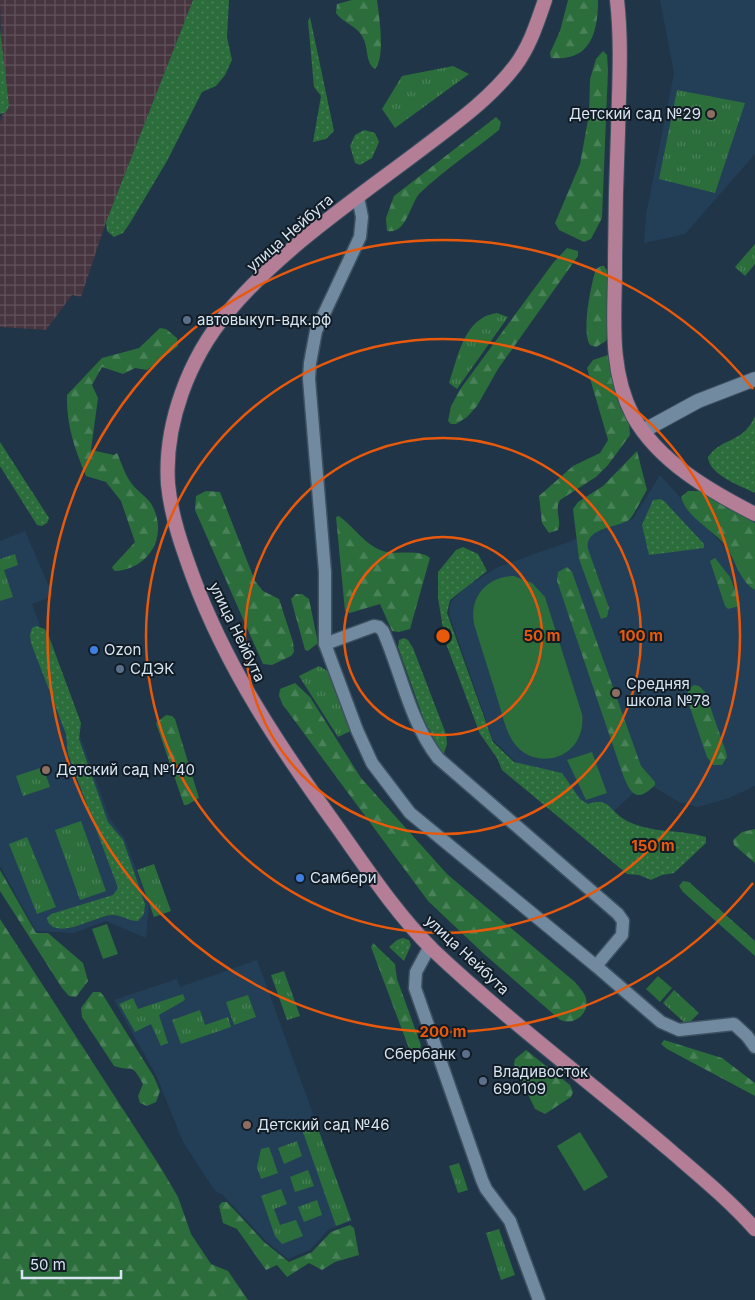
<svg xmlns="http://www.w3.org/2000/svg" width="755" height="1300" font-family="Inter,sans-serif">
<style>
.built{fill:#233f57}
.industrial{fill:url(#industrial-grid)}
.grass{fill:url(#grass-dots)}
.forest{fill:url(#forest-firs)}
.park{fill:url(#park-tufts)}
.garden{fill:#2b6d3b}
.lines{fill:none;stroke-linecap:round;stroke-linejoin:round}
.minor-casing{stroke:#3d5161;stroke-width:15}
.tertiary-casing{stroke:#3d5161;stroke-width:16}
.primary-casing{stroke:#3d5161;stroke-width:16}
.minor{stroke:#718aa0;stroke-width:12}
.tertiary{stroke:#718aa0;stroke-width:14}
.primary{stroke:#b57e97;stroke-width:14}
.ring{fill:none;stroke:#e8590c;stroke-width:2.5}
.education-dot{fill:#8d6e63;stroke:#121c25;stroke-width:2}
.service-dot{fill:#5c6f8a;stroke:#121c25;stroke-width:2}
.shop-dot{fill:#3f7fe0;stroke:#121c25;stroke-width:2}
.labels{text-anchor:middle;stroke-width:4;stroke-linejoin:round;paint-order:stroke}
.poi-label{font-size:15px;fill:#d7e4f1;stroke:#121c25;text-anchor:start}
.street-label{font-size:15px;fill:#d7e4f1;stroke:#121c25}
.centre{fill:#e8590c;stroke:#121c25;stroke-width:2.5}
.ring-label{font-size:15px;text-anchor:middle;font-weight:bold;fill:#e8590c;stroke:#121c25;stroke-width:4;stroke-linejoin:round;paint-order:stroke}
</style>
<defs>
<pattern id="industrial-grid" width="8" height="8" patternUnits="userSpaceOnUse" patternTransform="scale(1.25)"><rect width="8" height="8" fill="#46353f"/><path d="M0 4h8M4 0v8" fill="none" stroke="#60525b"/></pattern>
<pattern id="grass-dots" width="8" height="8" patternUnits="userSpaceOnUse" patternTransform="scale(1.25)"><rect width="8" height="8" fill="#2b6d3b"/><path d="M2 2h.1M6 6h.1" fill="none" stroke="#498258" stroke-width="1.8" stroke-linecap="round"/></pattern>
<pattern id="forest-firs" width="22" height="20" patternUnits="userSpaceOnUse" patternTransform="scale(1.25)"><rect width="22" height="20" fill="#2b6d3b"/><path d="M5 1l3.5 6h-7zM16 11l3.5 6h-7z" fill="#498258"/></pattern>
<pattern id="park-tufts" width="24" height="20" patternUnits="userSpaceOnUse" patternTransform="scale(1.25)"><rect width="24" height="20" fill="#2b6d3b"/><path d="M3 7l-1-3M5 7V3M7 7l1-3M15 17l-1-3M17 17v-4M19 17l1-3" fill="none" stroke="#498258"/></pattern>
</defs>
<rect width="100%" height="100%" fill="#203548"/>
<g class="built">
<path d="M660 0H755V154L685 234 644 243 646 215 674 73Z"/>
<path d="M660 475 755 581V786L729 798 698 807 679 802 645 782 597 827 526 772 493 740 449 614 451 602 467 586 498 567 633 519Z"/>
<path d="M25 531 53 596 32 604 110 819 125 839 149 906 146 938 106 921 73 933 36 931 0 866V541Z"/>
<path d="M257 960 352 1221 329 1229 310 1250 288 1259 266 1241 223 1195 215 1191 183 1142 156 1075 114 1000 177 979 180 987Z"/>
</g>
<path class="industrial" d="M0 0H193L106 222 81 297 72 295 46 330 0 327V122L3 113Z"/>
<g class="grass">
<path d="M193 0H229L227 37 232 60 225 75 216 86 202 92 167 161 130 223 123 233 114 237 107 231 106 222Z"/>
<path d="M310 17 334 131 326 139 313 142 321 96 314 87 308 21Z"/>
<path d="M0 29 9 106 6 112 0 114Z"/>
<path d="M364 130 375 133 379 142 372 158 360 165 355 163 350 146 355 135Z"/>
<path d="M755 416V493C741 486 709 475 708 457 723 436 743 444 755 416Z"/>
<path d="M0 442 49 518 47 523 42 526 37 525 0 466Z"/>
<path d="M660 499 664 501 704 544V548L649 555 642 525 653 500Z"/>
<path d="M463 547 478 554 487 571 450 600 447 613 493 742 514 762 562 773 580 799 588 804C611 797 608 811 627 821 653 834 680 829 706 837V843L674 873 662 875 651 880 639 875 627 874 502 770 497 758 480 734 445 641 438 598V572L456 550Z"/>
<path d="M36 626 45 629 48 634 81 723 79 739 108 822 123 840 145 904 144 914 138 921C128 921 121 914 111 915 96 916 59 940 48 922L47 918 51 914 113 895 118 888 68 754 66 734 31 643 30 635 32 628Z"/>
<path d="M404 638 408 640 413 648 446 734 447 744 443 756 424 720 398 647 399 640Z"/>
<path d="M403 938 409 940 411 945 404 961 389 947 397 940Z"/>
</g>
<g class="forest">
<path d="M352 0H377C379 15 386 58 375 69 366 64 368 49 364 40 359 26 344 24 336 13L337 4Z"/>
<path d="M568 0H598C598 32 591 62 551 58L550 53 560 31Z"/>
<path d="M603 51 607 55 608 70 602 218 591 239 584 242 559 230 555 223 580 164 589 114 590 79 596 59Z"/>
<path d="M496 117 501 122 499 130C473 151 444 170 420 193 410 203 407 235 387 231L386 218 394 196Z"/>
<path d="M567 248 578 251V256L498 369 477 406 467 417 456 424H451L448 421 451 406 461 388 553 263Z"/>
<path d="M601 266H604L608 272V333L606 341 596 347 590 345C581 332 591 284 596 269Z"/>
<path d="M160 328 166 329 177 338 178 346 147 370 135 368 123 374 102 367 92 385 98 398 91 450 114 455 117 453C122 464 125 475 132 484 138 492 149 498 153 507 168 538 148 569 115 571L112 568 113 566 135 542 121 501 106 482 86 476C75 450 66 424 67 395L102 358 139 348Z"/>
<path d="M608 355 629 422 630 435 608 465 596 477 560 500C554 510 562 520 558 530L549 533 542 523 539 496 573 466 600 453 608 440 587 368 593 360Z"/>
<path d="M637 451 647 490C643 496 633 517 629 520 616 528 584 528 588 549L609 608 607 617 601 619 579 559 573 509 578 502 603 486Z"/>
<path d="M206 491 220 492 255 581 263 591 279 599 293 642 294 652 291 656 272 665 263 664 195 510 196 496Z"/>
<path d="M688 491H699L755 523V590C739 581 736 560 725 545 712 529 687 518 681 497Z"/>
<path d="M339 516C354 527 365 545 383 551 398 556 417 548 430 558L410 629 399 632 392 631 380 604 350 613 345 611 336 517Z"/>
<path d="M715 558 730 577 740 604 739 606 728 609 725 606 710 561Z"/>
<path d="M567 567 572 572 641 766 655 782V785C637 803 631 795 623 775L557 581 558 572Z"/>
<path d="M296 594H302L309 599 318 643 308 651 305 650 291 599Z"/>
<path d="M295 683 310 697 361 778 447 874 575 982C579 987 584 992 586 998 590 1015 572 1027 559 1019L484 954 428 901 283 705 279 696 280 689Z"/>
<path d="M694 685 699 686 705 692 726 752 727 757 722 765H713L707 757 687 699 688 689Z"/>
<path d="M166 715 172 716 175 719 199 798 187 805H184L156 723Z"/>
<path d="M755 829V863L734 845 733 840 742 832Z"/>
<path d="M0 870 36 933H48L83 963 88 981 76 997 69 996 62 988 0 891Z"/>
<path d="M683 881 689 882 755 941V956L683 892 679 886Z"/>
<path d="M0 919 161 1168 178 1197 191 1234 211 1264 228 1271 248 1300H0Z"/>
<path d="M373 943 395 964 397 979 421 1045 420 1050 417 1054 410 1051 371 947Z"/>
<path d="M93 992H100L103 995 154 1077 160 1091 156 1102 147 1106 140 1103 138 1096 143 1084C130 1060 133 1073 114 1066L82 1017 81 1008Z"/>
<path d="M664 1040 722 1058 755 1083V1096L667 1049 661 1044Z"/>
<path d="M526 1050 570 1085 573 1092 571 1097 545 1114 535 1109 514 1064 515 1059Z"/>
<path d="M222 1202H227L264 1242 289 1262 312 1252 331 1232 350 1225 354 1228 359 1255 335 1262 322 1270 309 1263 287 1277 277 1265 266 1270 237 1229 223 1223 219 1206Z"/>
</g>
<g class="park">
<path d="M453 66 469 74 395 128 382 109 402 76Z"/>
<path d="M677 90 745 103 715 193 659 179Z"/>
<path d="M755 244V264L745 276 735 267Z"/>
<path d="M497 313 508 317 457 389 449 383C458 357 464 317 497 313Z"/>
<path d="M15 554 18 565 4 570 13 597 0 601V559Z"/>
<path d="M319 666 331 673 353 730 338 737 299 676Z"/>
<path d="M43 767 50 787 23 796 16 776Z"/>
<path d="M81 821 106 891 80 900 55 830Z"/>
<path d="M27 837 56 907 37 914 9 844Z"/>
<path d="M154 864 171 911 154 917 137 870Z"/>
<path d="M284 971 300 1016 287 1020 271 975Z"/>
<path d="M674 990 699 1013 687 1025 663 1003Z"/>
<path d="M183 994 185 1000 159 1015 168 1043 161 1046 151 1024 135 1032 119 1004 133 998 138 1009Z"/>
<path d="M248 995 256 1017 234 1025 226 1002Z"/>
<path d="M200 1010 205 1025 228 1017 231 1027 181 1044 172 1020Z"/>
<path d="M317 1126 351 1220 336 1226 303 1132Z"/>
<path d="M297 1141 302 1156 284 1164 278 1148Z"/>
<path d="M269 1147 278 1173 261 1179 257 1167 261 1149Z"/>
<path d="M459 1163 468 1190 458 1193 449 1166Z"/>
<path d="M308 1170 314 1186 295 1192 290 1177Z"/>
<path d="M281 1189 287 1204 274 1209 280 1225 296 1220 303 1236 282 1244 275 1236 261 1196Z"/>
<path d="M317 1200 322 1215 304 1222 298 1207Z"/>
<path d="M499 1229 515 1275 501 1280 486 1233Z"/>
</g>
<g class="garden">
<path d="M514 576 532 583 545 597 582 714C584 728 579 743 568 751 551 764 526 760 514 743 506 732 503 717 499 704 491 677 482 651 474 624 469 597 487 576 514 576Z"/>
<path d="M592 752 607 793 586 800 567 760Z"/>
<path d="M107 924 118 954 103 959 92 929Z"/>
<path d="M658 976 672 988 660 1002 646 989Z"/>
<path d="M580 1132 608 1177 584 1191 557 1146Z"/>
</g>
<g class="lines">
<defs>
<g id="minor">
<path d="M358 197 362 217 360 237 316 331 310 363 309 379 325 572V644L357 730 372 763 410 813 596 966 661 1022 679 1030 734 1024 747 1036 755 1047"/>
<path d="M325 644 374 626 379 627 383 631C401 672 410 722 438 758L618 914 623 921 622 935 596 966"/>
<path d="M430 946 416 972 415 988 482 1180 486 1189 510 1221 539 1300"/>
</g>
<path id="tertiary" d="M643 431 698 401 755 379"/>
<g id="primary">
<path d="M545 0C537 23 530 46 515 66 489 100 453 125 419 151 354 200 280 250 228 312 189 358 164 424 168 484 171 516 182 547 193 577 227 669 281 749 338 828 367 869 396 913 432 949 508 1021 593 1084 672 1152 701 1177 730 1201 755 1229"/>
<path d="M617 0C622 44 619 87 618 132 616 180 615 227 615 275 614 323 610 372 633 416 659 462 710 491 755 514"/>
</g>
</defs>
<use href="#minor" class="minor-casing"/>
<use href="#tertiary" class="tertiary-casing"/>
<use href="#primary" class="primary-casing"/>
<use href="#minor" class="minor"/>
<use href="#tertiary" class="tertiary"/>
<use href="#primary" class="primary"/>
</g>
<g class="ring">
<circle cx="443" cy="636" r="99"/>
<circle cx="443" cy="636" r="198"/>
<circle cx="443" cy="636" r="297"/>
<path d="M753 883A396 396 0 1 1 753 389"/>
</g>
<g class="education-dot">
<circle cx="711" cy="114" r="5"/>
<circle cx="616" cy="693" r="5"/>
<circle cx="46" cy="770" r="5"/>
<circle cx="247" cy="1125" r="5"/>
</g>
<g class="service-dot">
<circle cx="187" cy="320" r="5"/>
<circle cx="120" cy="669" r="5"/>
<circle cx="466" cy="1054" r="5"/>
<circle cx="483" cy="1081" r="5"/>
</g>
<g class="shop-dot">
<circle cx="94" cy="650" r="5"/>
<circle cx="300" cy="878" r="5"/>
</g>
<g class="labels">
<g class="poi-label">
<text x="701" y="119" text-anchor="end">Детский сад №29</text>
<text x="197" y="325">автовыкуп-вдк.рф</text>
<text x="104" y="655">Ozon</text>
<text x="130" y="674">СДЭК</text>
<text x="626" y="689">Средняя<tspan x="626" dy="17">школа №78</tspan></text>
<text x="56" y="775">Детский сад №140</text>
<text x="310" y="883">Самбери</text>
<text x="456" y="1059" text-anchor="end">Сбербанк</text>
<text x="493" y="1077">Владивосток<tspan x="493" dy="17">690109</tspan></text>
<text x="257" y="1130">Детский сад №46</text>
</g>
<g class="street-label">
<text transform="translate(290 233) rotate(-41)" y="5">улица Нейбута</text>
<text transform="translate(237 632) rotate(64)" y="5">улица Нейбута</text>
<text transform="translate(467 955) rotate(43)" y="5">улица Нейбута</text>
</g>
</g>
<circle cx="443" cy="636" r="8" class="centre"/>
<g class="ring-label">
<text x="542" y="641">50 m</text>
<text x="641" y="641">100 m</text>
<text x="653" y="851">150 m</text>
<text x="443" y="1037">200 m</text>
</g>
<path d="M22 1270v8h99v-8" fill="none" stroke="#d7e4f1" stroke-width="2.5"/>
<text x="30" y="1270" font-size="15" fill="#d7e4f1" stroke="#121c25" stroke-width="4" paint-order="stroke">50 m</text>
</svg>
